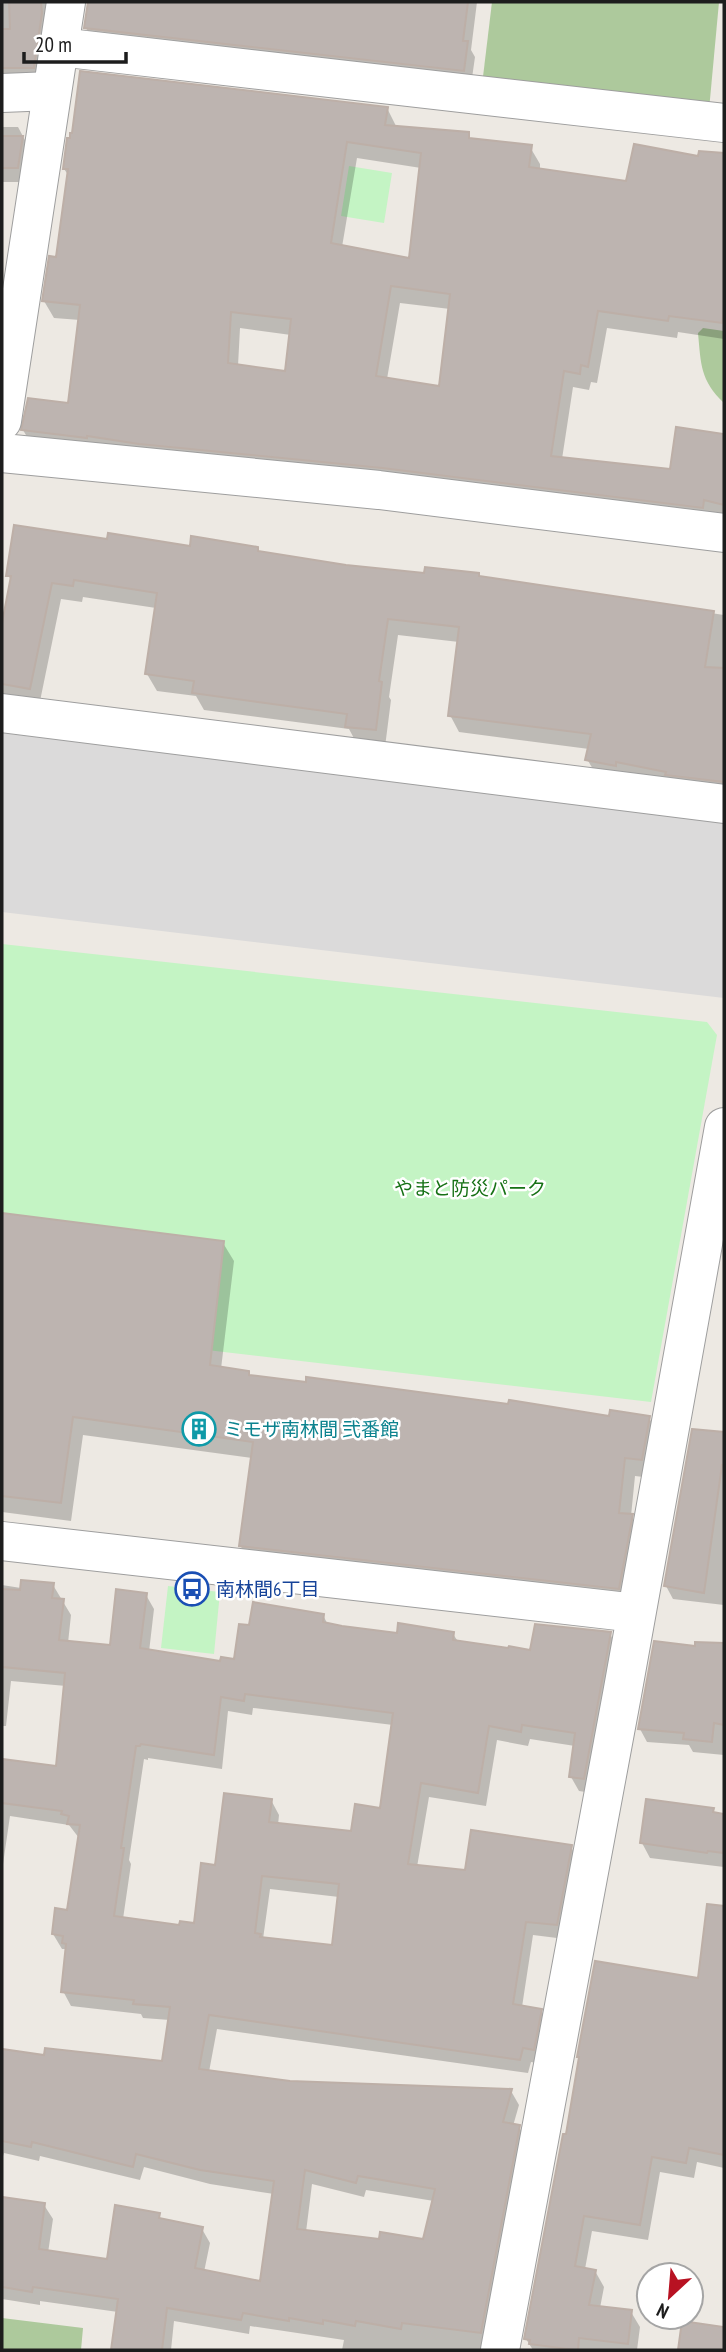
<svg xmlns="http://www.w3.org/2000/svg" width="726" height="2352" font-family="'PT Sans Narrow','Noto Sans JP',sans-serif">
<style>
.residential{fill:#dbdada}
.forest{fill:#adc99c}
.park{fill:#c4f4c4}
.shadow{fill:#0003;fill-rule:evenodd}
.building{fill:#bdb4b0;stroke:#bdafa7;stroke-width:2;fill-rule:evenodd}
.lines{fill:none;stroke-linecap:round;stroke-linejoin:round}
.minor-casing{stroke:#9e9e9e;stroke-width:40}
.minor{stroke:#fff;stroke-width:38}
.labels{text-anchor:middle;stroke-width:5;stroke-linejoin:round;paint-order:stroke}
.park-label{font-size:19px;fill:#167115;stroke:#fff}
.culture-label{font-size:19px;fill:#0d838f;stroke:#fff;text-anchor:start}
.transit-label{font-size:19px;fill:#164399;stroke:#fff;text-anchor:start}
</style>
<rect width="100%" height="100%" fill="#ede9e3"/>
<path class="residential" d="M2 733 724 819V998L2 912Z"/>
<g class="forest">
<path d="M492 2H719L709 110 482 85Z"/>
<path d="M703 328 724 331V403C700 380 701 364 698 333Z"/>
<path d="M2 2318 83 2328 81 2350H2Z"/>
</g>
<g class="park">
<path d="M349 166 392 173 384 223 341 216Z"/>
<path d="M2 944 707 1022 717 1035 651 1402 2 1326Z"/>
<path d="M168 1586 220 1592 214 1654 161 1648Z"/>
</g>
<g class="shadow">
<path d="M2 2H58L41 83H2Z"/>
<path d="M89 2H477L471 50 475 57 471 85 94 42 86 28Z"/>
<path d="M387 108 397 128 468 134 472 141 530 147 540 164V170L628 183 700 158V153L724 155V339L678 332 677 338 607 328 597 383 591 382 589 390 573 387 562 459 671 470 718 444 724 445V519L33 447 23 430 70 405 80 320 54 318 44 301 57 259 69 176 64 169ZM357 158 421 168 411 260 342 247ZM400 303 450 309 441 388 387 379ZM240 328 291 335 286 373 238 366Z"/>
<path d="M2 127H18L26 142V182H2Z"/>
<path d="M109 541 192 548H257L260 553 346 567 480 578 724 615V797L597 776 587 759 589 749 459 732 450 715 459 642 398 635 389 697 391 700 385 747 357 744 349 729 204 710 196 696 157 691 147 674 156 608 83 597 82 602 61 599 39 706 2 698V632L12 582 8 575Z"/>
<path d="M2 1215 223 1243 234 1261 221 1369 248 1372 251 1377 610 1418H649L660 1436 652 1478 635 1476 631 1516 642 1534 629 1607 251 1564 240 1545 252 1458 83 1435 71 1521 2 1512Z"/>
<path d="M694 1431 724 1433V1605L673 1599 666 1586Z"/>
<path d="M2 1585 21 1588 53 1585 71 1615 68 1643 111 1647 146 1595 154 1609 149 1652 222 1663 235 1661 251 1627 323 1615 328 1625 398 1635 453 1634 459 1643 532 1652 610 1634 618 1648 592 1793 579 1791 571 1777 575 1746 530 1739 528 1746 497 1740 486 1806 429 1797 417 1867 467 1872 571 1847 579 1861 565 1939 533 1935 522 2007 541 2010 549 2025 542 2064 531 2062 528 2073 217 2029 209 2072 290 2083 511 2091 519 2105 513 2126 519 2127 527 2141 489 2350H342L344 2340 250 2326 249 2334 174 2321 171 2350H113L118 2312 40 2301V2305L2 2299V2198L44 2205 53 2219 48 2253 108 2261 158 2214 162 2221 202 2229 210 2243 204 2272 262 2283 274 2194 210 2184 144 2167 140 2180 40 2156 39 2161 4 2153 2 2159V2051L45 2057 164 2063 170 2020 143 2018 141 2014 71 2006 63 1991 67 1949H62L53 1934 68 1912 79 1838 69 1825 10 1816 2 1871V1770L16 1772 57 1768 66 1686 11 1681 6 1726H2ZM253 1708 393 1725 381 1810 353 1833 278 1825 279 1815 271 1800 217 1867 195 1925 180 1927 123 1919 131 1864 129 1860 144 1759 148 1760V1758L222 1769 228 1711 252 1715ZM270 1889 339 1897 333 1947 263 1939ZM312 2184 364 2197 366 2190 434 2201 424 2241H380L306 2232Z"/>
<path d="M697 1644 724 1645V1755L693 1752 689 1745 647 1742 640 1729 696 1648Z"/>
<path d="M713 1810 715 1814 724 1816V1867L650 1858 642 1843Z"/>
<path d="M709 1904 724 1906V2168L697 2162 694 2178 660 2172 648 2240 592 2231 585 2269 595 2271 604 2287 600 2308 631 2312 640 2327 637 2350H533L526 2339 568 2136 699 1980Z"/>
</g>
<g class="building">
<path d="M9 2H41L42 13 34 68H2V29H10Z"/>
<path d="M88 2H468L463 41H468L464 71 84 28Z"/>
<path d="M80 71 388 107 385 125 469 132V138L532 145 529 167 626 181 634 144 698 156 699 151 724 153V310L722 323 669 316 668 321 598 311 588 367 581 365 580 374 564 371 551 456 670 469 676 427 724 434V505L704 500 703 508 382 468 139 444 87 436V438L21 430 28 398 68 403 80 305 42 301 49 256 56 257 68 169H63L67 138H70V133H72ZM347 142 421 153 409 258 331 243ZM391 286 450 294 439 386 376 376ZM231 312 291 319 285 371 228 363Z"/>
<path d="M2 136H23L18 168H2Z"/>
<path d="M14 525 107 539 108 533 190 546 191 536 258 547V551L346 565 424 573 425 567 479 573V576L714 611 705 667 724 668V782L665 775 666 772 616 762V766L585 760 591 734 448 716 459 627 388 619 379 681 382 682 376 730 345 727 347 714 192 693 194 681 145 674 157 593 74 580 73 586 52 583 30 689 2 684V623L11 576H6Z"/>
<path d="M2 1213 224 1241 210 1365 249 1371V1375L306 1382V1377L508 1404 509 1400 609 1416 610 1410 650 1416 642 1460 625 1458 619 1513 633 1514 619 1589 239 1546 253 1442 73 1417 61 1503 2 1496Z"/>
<path d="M692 1429 724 1432V1465H722L704 1593 664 1586Z"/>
<path d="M21 1580 54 1583 52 1598 64 1599 59 1640 110 1645 116 1589 147 1593 140 1648 220 1661 221 1657 234 1659 239 1624 249 1625 253 1602 324 1614 323 1622 342 1626 397 1633 398 1623 454 1632 453 1640 508 1648 509 1646 530 1650 535 1624 611 1632 584 1779 569 1777 575 1733 522 1725 521 1732 489 1726 478 1793 421 1783 408 1864 465 1870 471 1830 572 1845 557 1925 526 1922 513 2004 542 2009 534 2050 523 2048 520 2060 209 2015 199 2069 290 2081 512 2089 503 2122 520 2125 481 2333 402 2323 401 2329 356 2321 355 2326 323 2320V2324L289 2318V2321L243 2313 241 2320 167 2308 162 2350H111L118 2299 33 2287 32 2292 2 2287V2197L45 2203 39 2249 107 2259 115 2205 160 2213 159 2218 203 2227 195 2268 260 2281 274 2181 200 2170 136 2154 133 2167 32 2142 31 2147 2 2141V2049L44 2055 45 2048 162 2061 170 2007 133 2004 134 2000 61 1992 66 1944 62 1943 63 1936 52 1934 55 1908 67 1910 80 1825 67 1824 69 1816 61 1814 62 1811 2 1803V1759L56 1766 65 1673 2 1667V1589L20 1590ZM245 1694 393 1713 380 1808 355 1804 351 1831 269 1822 272 1799 224 1793 215 1865 201 1863 194 1923 180 1921 179 1925 114 1916 124 1848H121L136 1746H140L141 1744 214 1755 221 1697 244 1701ZM262 1876 339 1884 332 1945 260 1937 261 1934 255 1933ZM305 2170 356 2183 358 2176 435 2189 423 2239 380 2232 379 2239 297 2229Z"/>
<path d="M654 1641 695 1646V1642L724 1643V1725L714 1723 712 1742 683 1739 684 1733 638 1729Z"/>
<path d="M646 1799 714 1808 713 1812 724 1814V1853L708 1851 707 1853 640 1843Z"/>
<path d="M707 1904 724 1906V2155L689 2148 686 2163 652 2157 640 2225 584 2216 575 2266 596 2270 589 2305 632 2310 628 2344 579 2338 578 2350H575L529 2344 530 2340 524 2339 563 2134H566L579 2057H577L595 1961 698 1978Z"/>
<path d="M682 2321 724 2327V2350H678Z"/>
</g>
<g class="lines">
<defs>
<g id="minor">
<path d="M59 47 724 123"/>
<path d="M2 93 52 91"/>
<path d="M2 421 66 2"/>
<path d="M2 453 379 490 724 533"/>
<path d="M2 713 724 804"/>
<path d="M2 1541 636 1613"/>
<path d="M500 2350C577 1943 652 1535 724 1127"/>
</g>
</defs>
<use href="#minor" class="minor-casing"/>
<use href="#minor" class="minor"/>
</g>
<defs>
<symbol id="building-ring" viewBox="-11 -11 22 22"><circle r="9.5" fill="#fff" stroke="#0f9aa8" stroke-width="1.5"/><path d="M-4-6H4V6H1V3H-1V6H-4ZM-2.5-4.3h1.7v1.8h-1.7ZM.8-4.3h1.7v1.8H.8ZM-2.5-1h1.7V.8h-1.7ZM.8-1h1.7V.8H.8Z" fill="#0f9aa8"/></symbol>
<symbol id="bus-ring" viewBox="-11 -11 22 22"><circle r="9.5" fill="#fff" stroke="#1a4fb4" stroke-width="1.5"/><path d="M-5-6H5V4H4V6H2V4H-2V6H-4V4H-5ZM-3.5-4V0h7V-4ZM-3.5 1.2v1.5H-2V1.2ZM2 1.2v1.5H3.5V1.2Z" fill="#1a4fb4"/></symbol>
</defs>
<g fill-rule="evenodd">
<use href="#building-ring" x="180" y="1410" width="38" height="38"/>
<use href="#bus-ring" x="173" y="1570" width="38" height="38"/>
</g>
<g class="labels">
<g class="park-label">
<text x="470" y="1195">やまと防災パーク</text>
</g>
<g class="culture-label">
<text x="224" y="1436">ミモザ南林間 弐番館</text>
</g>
<g class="transit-label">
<text x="216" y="1596">南林間6丁目</text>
</g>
</g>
<rect width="726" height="2352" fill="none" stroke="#1d1d1d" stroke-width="7"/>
<g transform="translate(670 2296) rotate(206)"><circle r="33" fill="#ffffff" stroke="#a5a5a5" stroke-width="2"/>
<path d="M0-5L12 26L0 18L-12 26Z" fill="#b81222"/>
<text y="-10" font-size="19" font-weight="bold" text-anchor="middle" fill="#1d1d1d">N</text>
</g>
<path d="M24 52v10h102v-10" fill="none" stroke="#1d1d1d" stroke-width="3.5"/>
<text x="35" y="52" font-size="21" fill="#1d1d1d" stroke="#ffffff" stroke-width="5" paint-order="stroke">20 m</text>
</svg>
